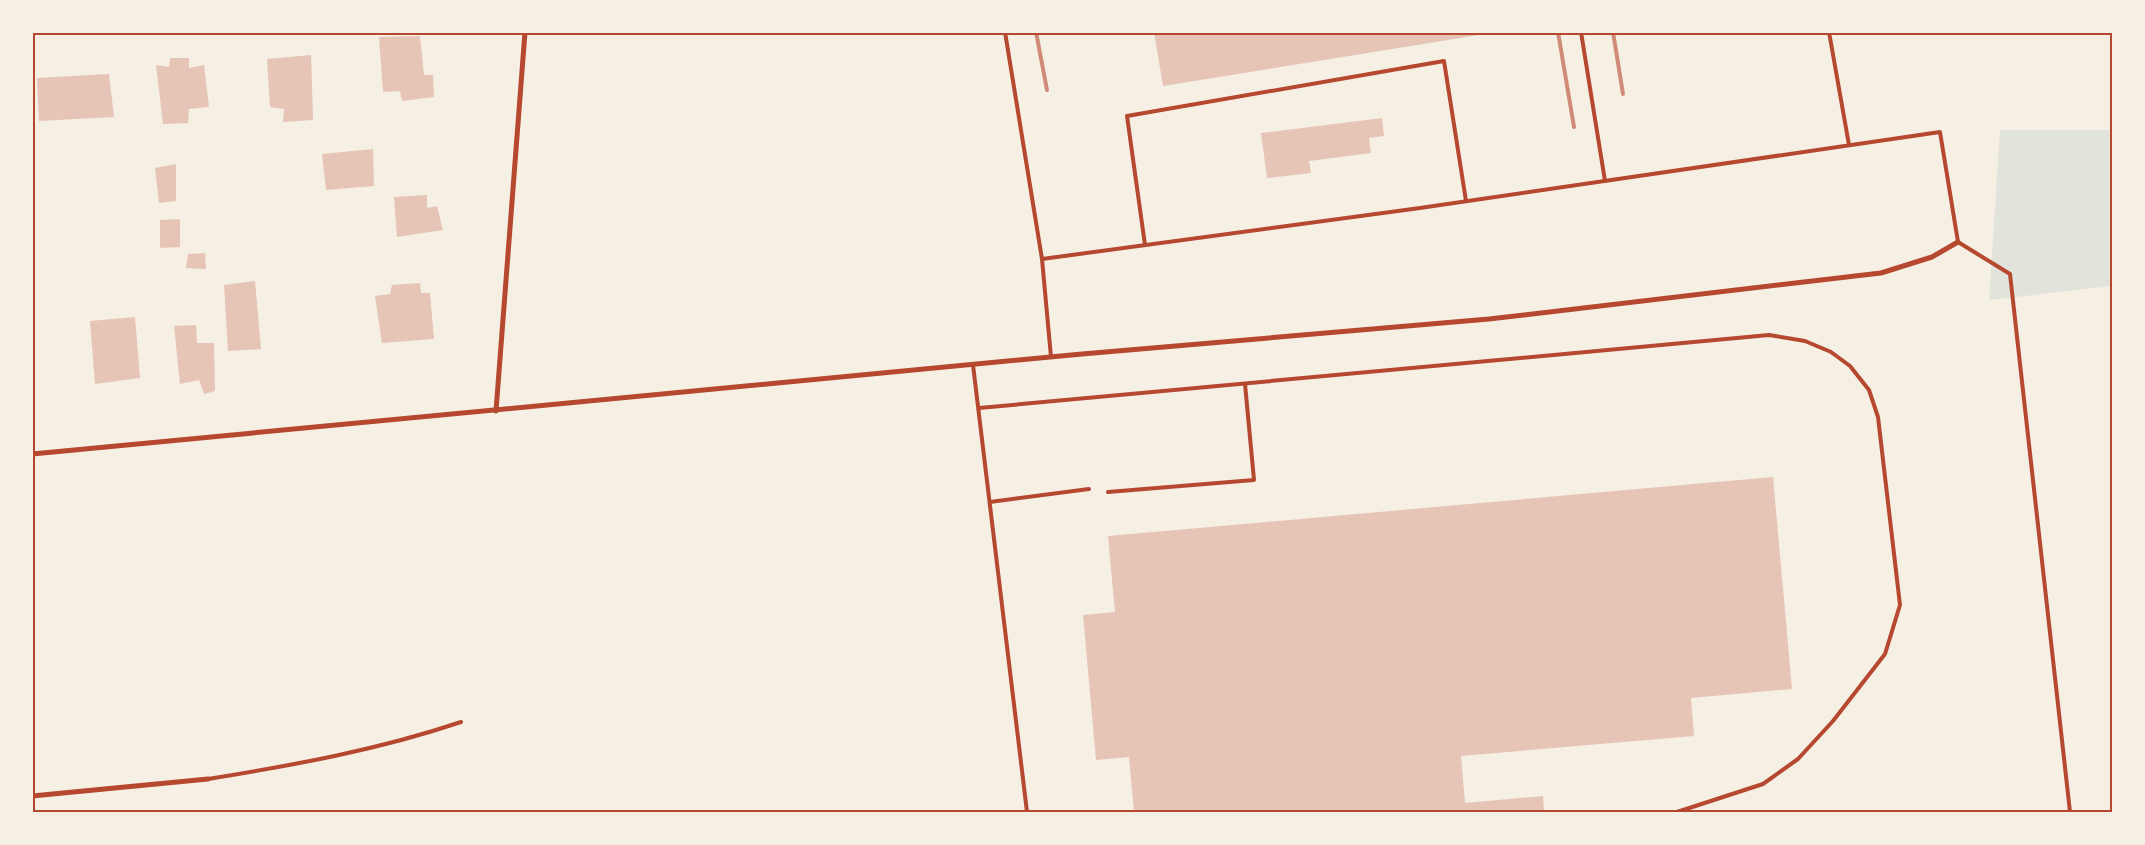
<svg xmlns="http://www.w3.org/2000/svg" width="2145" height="845" font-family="Poppins,sans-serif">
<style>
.green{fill:#e2e4dc}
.building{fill:#e6c5b7}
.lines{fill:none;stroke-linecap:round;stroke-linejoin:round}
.service{stroke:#b5482f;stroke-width:4}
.minor{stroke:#b5482f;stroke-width:5}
.rail{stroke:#cf8b77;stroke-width:4}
.neatline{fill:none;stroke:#b5482f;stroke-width:2}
</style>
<rect width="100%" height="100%" fill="#f6efe4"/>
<path class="green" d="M2000 130H2112V286L1989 300Z"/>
<g class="building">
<path d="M1154 32H1485V34L1163 86Z"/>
<path d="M420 36 424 75H433L434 97 402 101 400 91 383 92 379 37Z"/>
<path d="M311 55 313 120 283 122 284 109 270 107 267 59Z"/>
<path d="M170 58H189V68L204 65 209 107 189 109 188 123 163 124 156 65 169 67Z"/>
<path d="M109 74 114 117 39 121 37 78Z"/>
<path d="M1382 118 1384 136 1369 138 1371 153 1309 161 1311 173 1267 178 1261 133Z"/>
<path d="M373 149 374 186 326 190 322 154Z"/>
<path d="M176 164V201L159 203 155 168Z"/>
<path d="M427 195V208L437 206 443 230 397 237 394 197Z"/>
<path d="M180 219V247L160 248V220Z"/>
<path d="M205 253 206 269 186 268 188 254Z"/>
<path d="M255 281 261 349 228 351 224 285Z"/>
<path d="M420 283 421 293H430L434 339 382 343 375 296 390 294 392 285Z"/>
<path d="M135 317 140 378 95 384 90 321Z"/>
<path d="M196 325 197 343H214L215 391 204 394 199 380 180 384 174 326Z"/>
<path d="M1773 477 1792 689 1691 698 1694 736 1461 756 1465 803 1543 796 1544 812H1134L1129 757 1096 760 1083 615 1115 612 1108 536Z"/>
</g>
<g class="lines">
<g class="service">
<path d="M1005 32 1042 259"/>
<path d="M1581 32 1605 181"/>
<path d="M1829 32 1849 145"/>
<path d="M1145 245 1127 116 1444 61 1466 201"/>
<path d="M1051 357 1042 259 1420 208 1940 132 1958 242 2010 274 2070 812"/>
<path d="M973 365 1027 812"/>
<path d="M979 408 1769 335 1805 341 1831 352 1850 366 1869 390 1878 417 1900 605 1885 654 1833 721 1798 759 1763 784 1677 812"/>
<path d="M1108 492 1254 480 1245 384"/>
<path d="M990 502 1089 489"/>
<path d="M208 779C294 765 378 750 461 722"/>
</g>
<g class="minor">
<path d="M496 411 525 32"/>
<path d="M32 454 1082 354 1489 319 1881 273 1932 257 1958 242"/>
<path d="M32 796 208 779"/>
</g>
<g class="rail">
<path d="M1036 32 1047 90"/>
<path d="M1558 32 1574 127"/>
<path d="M1613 32 1623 94"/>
</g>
</g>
<rect width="2145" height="845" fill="none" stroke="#f6efe4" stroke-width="68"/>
<rect x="34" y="34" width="2077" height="777" class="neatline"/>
</svg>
